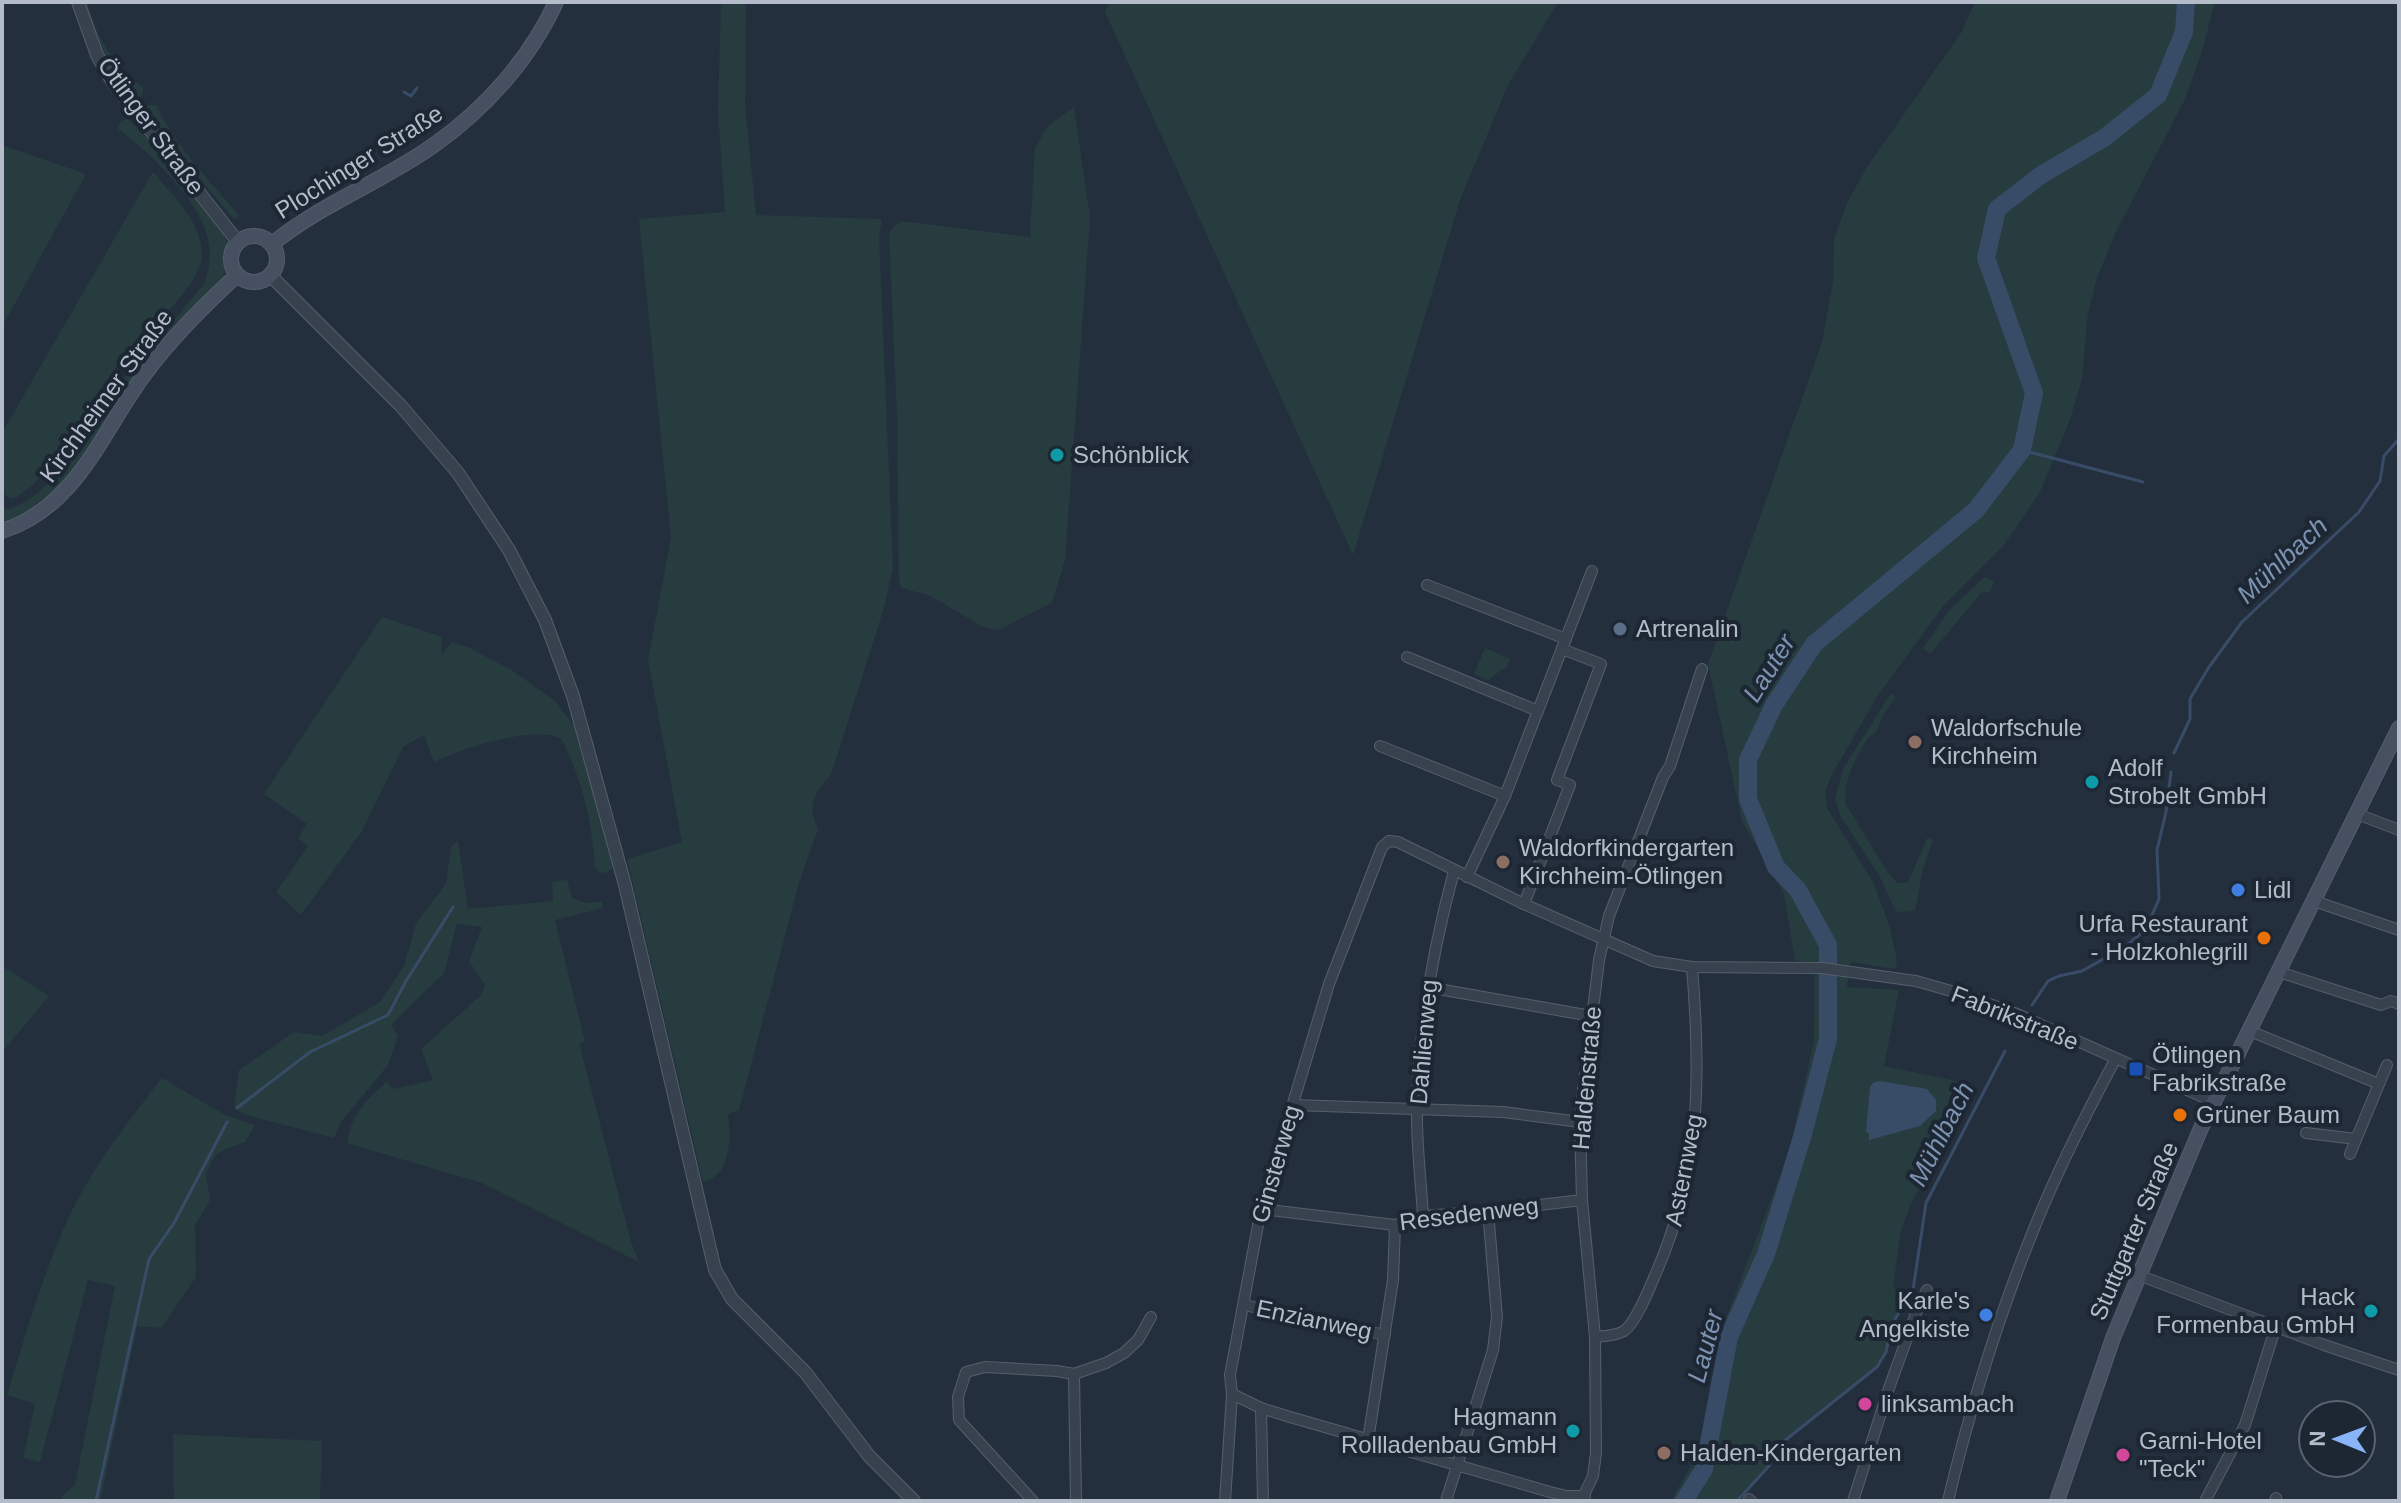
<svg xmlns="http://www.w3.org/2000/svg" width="2401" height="1503" font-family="Helvetica,sans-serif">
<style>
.green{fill:#263c3f}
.water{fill:#394c67}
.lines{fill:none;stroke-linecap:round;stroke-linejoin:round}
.stream{stroke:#394c67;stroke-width:3}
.river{stroke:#394c67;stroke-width:18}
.minor-casing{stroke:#565f6c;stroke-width:12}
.tertiary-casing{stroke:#565f6c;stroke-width:14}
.secondary-casing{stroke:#565f6c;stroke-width:16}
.minor{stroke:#38414e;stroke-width:10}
.tertiary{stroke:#38414e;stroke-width:12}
.secondary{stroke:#465061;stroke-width:14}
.culture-dot{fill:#0f9aa8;stroke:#1d2633;stroke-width:3}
.service-dot{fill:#5c6f8a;stroke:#1d2633;stroke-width:3}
.education-dot{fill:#8d6e63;stroke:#1d2633;stroke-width:3}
.shop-dot{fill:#3f7fe0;stroke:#1d2633;stroke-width:3}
.food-dot{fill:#e8710a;stroke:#1d2633;stroke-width:3}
.transit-dot{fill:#1a4fb4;stroke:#1d2633;stroke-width:3}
.hotel-dot{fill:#d1479c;stroke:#1d2633;stroke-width:3}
.labels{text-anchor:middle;stroke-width:8;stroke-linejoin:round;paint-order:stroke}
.street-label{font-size:24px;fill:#b4bcc9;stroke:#1d2633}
.poi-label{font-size:24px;fill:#b4bcc9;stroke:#1d2633;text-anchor:start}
.water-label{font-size:26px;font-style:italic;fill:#7c92b1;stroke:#1d2633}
</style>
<rect width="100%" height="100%" fill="#242f3e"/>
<g class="green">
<path d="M81 2H87C98 41 112 62 143 88V94L138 100 131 98 112 73Z"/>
<path d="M721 2H746L745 104 756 215 882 219 879 237 893 568 884 608 831 775C815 792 806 806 818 829L799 883 739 1110 728 1114C731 1136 732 1176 703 1182L627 859 682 842 648 660 671 537 639 219 725 212 718 112Z"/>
<path d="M1109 2H1558L1508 85 1460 200 1353 555 1105 12Z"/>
<path d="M1975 2H2215L2201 55 2184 101 2115 234 2097 278 2088 313 2082 379 2070 420 2040 492 2004 545 1943 606 1877 697 1831 776 1825 792 1827 808 1873 882 1890 927 1897 961 1895 969 1851 962 1847 987 1899 990 1884 1066 1975 1085 1910 1206 1901 1231 1893 1286 1907 1303 1892 1324 1886 1352 1877 1367 1778 1446 1769 1466 1737 1501H1671L1697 1455 1710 1402 1720 1334 1788 1155 1814 1041 1815 962 1795 961 1784 894 1742 821 1708 664 1822 342 1833 282 1834 239 1847 203 1867 167 1961 33Z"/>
<path d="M146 105H156C177 147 209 181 240 216L234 219 143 113Z"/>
<path d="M1074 107 1090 218 1065 560 1052 603 999 630 983 627 931 596 902 588 899 582 897 415 889 234 894 226 902 221 1030 237 1035 147 1048 126Z"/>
<path d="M127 118C150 140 221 217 228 245 231 255 227 266 224 276L138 375 64 483 26 512 2 523V507L9 510C65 485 78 437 113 392 141 355 174 321 204 284 210 268 212 253 207 235 198 200 148 150 118 129L120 122Z"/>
<path d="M2 145 86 174 2 327Z"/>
<path d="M153 172C172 195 208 228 201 261 195 292 139 338 118 365 83 408 63 470 13 499L6 496 2 490V433Z"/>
<path d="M1984 577 1994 581 1990 592 1981 593 1930 654 1923 648 1948 612Z"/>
<path d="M382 617 442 637 441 651 443 653 452 642 470 648 513 671 555 701 578 731 612 856V869L605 873 599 872 595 867C592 821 582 779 561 738 529 726 464 748 434 762L424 735 403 747 362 831 301 915 276 892 308 846 298 838 307 824 264 794Z"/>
<path d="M1485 648 1510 659 1507 666 1488 680 1474 674Z"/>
<path d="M1891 693 1896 697 1884 714 1876 732 1867 739 1851 769 1846 785 1845 803 1887 871 1897 883H1908L1927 838 1933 840 1923 869 1915 911 1896 912 1880 877 1840 815 1835 798 1843 769Z"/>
<path d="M458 841 468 909 553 901 552 882 567 880 572 898 586 903 602 901 603 908 555 920 585 1042 579 1043 631 1242 639 1262 482 1183 347 1143C352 1112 364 1104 386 1082L394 1089 433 1080 421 1049 481 995 485 985 469 961 482 927 457 924 444 973 391 1025 398 1036 388 1065 341 1122 334 1138 246 1115 234 1108 239 1070 294 1032 322 1036 380 1002 404 966 416 923 446 884 451 846Z"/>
<path d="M2 966 49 996 2 1052Z"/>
<path d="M162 1078 225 1115 255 1125 245 1142 223 1150 214 1157 206 1173 210 1200 195 1225 196 1277 161 1328 137 1326 100 1501H61L62 1496 75 1485 115 1286 88 1280 40 1462 23 1458 35 1404 7 1395C25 1336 42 1277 67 1221 91 1169 127 1123 162 1078Z"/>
<path d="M173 1434 322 1441 320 1501H174Z"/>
</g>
<path class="water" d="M1880 1081 1927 1089 1936 1100V1111L1920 1126 1869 1140V1133L1866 1132 1870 1087 1874 1082Z"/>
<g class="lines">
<g class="stream">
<path d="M404 92 411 96 417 88"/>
<path d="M2022 450 2143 482"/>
<path d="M2174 753 2190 719V699L2209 667 2242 622 2359 512 2380 481 2384 456 2399 439"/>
<path d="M2032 1005 2048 981 2059 976 2082 971 2125 947 2146 929 2159 899 2157 850 2166 812 2171 772"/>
<path d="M237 1108 310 1052 388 1015 406 981 453 907"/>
<path d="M96 1501 149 1259 174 1223 227 1122"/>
<path d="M1737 1501 1769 1466 1778 1446 1877 1367 1886 1352 1892 1324 1913 1290 1926 1203 2005 1051"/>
</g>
<path class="river" d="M1684 1501 1704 1469 1729 1337 1766 1254 1803 1134 1828 1039V945L1798 890 1776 867 1748 799V760L1774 705 1814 644 1976 510 2022 450 2034 393 1986 258 1997 209 2041 175 2104 138 2158 95 2184 32 2186 2"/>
<defs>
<g id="minor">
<path d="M1427 585 1566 639"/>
<path d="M1407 657 1538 711"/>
<path d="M1380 746 1505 796 1467 877"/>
<path d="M1505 796 1592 571"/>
<path d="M2357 814 2399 830"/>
<path d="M2314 901 2399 930"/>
<path d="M1524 904 1570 785 1557 780 1601 664 1562 649"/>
<path d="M2279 972 2381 1005 2391 1001 2399 1004"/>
<path d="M1427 987 1591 1016"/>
<path d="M2250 1031 2379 1084 2350 1154"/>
<path d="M2379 1084 2387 1065"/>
<path d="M1293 1105 1503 1112 1580 1122"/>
<path d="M2306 1133 2356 1139"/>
<path d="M1261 1209 1395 1225 1423 1216 1488 1211 1582 1200"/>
<path d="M1423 1216C1421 1180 1416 1142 1417 1106 1419 1025 1433 949 1454 871"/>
<path d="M2141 1276 2324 1345 2399 1370"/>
<path d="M1244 1305 1385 1335"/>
<path d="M1595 1337C1605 1336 1615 1336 1624 1331 1636 1323 1650 1287 1656 1273 1701 1170 1701 1077 1692 967"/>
<path d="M1074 1374 1076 1501"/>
<path d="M1232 1394 1261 1408 1290 1417 1550 1492 1567 1496H1585"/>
<path d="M1261 1408 1263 1501"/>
<path d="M1368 1440 1393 1280 1395 1225"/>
<path d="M1749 1499 1751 1501"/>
<path d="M1033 1501 959 1420 958 1397 966 1372 985 1367 1057 1371 1074 1374 1106 1363 1124 1353 1138 1340 1151 1317"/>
<path d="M1225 1501 1232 1394 1230 1375 1261 1209 1329 984 1382 847 1389 841 1398 842 1524 904 1653 961 1692 967 1822 968 1916 981 1958 993 2017 1014 2214 1102"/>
<path d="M1446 1501 1493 1350 1497 1317 1488 1211"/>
<path d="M1581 1501 1593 1476 1596 1453 1595 1337 1582 1200 1580 1122 1583 1091 1599 960 1609 916 1663 777 1670 766 1702 669"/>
<path d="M1853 1501 1889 1388 1919 1305 1927 1290"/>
<path d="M1948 1501C1970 1408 1999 1315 2035 1226 2058 1169 2086 1114 2115 1060"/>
<path d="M2205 1501 2245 1425 2276 1326"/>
<path d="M2275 1501 2276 1498"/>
</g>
<g id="tertiary">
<path d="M78 2 97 55 113 83 238 242"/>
<path d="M270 275 401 406 458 473 509 550 545 620 573 696 625 885 715 1270 732 1299 805 1372 869 1456 914 1501"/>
</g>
<g id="secondary">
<circle cx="254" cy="259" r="23"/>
<path d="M272 244C321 204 382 182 434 145 485 109 530 59 556 2"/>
<path d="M2 531C77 507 101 433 144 375 172 337 203 307 237 275"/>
<path d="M2057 1501 2113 1338 2201 1128 2399 728"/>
</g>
</defs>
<use href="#minor" class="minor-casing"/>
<use href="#tertiary" class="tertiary-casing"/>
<use href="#secondary" class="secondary-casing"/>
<use href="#minor" class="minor"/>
<use href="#tertiary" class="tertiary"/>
<use href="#secondary" class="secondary"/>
</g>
<g class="culture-dot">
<circle cx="1057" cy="455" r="8"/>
<circle cx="2092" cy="782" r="8"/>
<circle cx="2371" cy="1311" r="8"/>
<circle cx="1573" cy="1431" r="8"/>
</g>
<circle class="service-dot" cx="1620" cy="629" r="8"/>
<g class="education-dot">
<circle cx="1915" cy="742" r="8"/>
<circle cx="1503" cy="862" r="8"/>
<circle cx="1664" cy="1453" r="8"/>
</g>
<g class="shop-dot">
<circle cx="2238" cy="890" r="8"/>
<circle cx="1986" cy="1315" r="8"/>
</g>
<g class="food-dot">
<circle cx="2264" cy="938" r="8"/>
<circle cx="2180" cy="1115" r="8"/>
</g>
<rect class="transit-dot" x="2128" y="1061" width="16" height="16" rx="4"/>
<g class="hotel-dot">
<circle cx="1865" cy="1404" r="8"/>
<circle cx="2123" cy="1455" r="8"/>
</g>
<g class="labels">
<g class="street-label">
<text transform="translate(151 126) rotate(54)" y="8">Ötlinger Straße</text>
<text transform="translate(359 162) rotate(-32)" y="8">Plochinger Straße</text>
<text transform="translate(106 396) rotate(-54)" y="8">Kirchheimer Straße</text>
<text transform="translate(2015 1018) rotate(22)" y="8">Fabrikstraße</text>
<text transform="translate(1424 1042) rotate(-85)" y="8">Dahlienweg</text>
<text transform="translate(1587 1078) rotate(-85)" y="8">Haldenstraße</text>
<text transform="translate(1276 1164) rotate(-74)" y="8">Ginsterweg</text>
<text transform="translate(1684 1170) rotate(-79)" y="8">Asternweg</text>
<text transform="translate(1469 1214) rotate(-7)" y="8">Resedenweg</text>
<text transform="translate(2134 1231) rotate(-67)" y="8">Stuttgarter Straße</text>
<text transform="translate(1314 1320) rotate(12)" y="8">Enzianweg</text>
</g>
<g class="poi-label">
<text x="1073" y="463">Schönblick</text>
<text x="1636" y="637">Artrenalin</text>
<text x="1931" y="736">Waldorfschule<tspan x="1931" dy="28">Kirchheim</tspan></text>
<text x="2108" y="776">Adolf<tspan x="2108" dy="28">Strobelt GmbH</tspan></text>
<text x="1519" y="856">Waldorfkindergarten<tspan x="1519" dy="28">Kirchheim-Ötlingen</tspan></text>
<text x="2254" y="898">Lidl</text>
<text x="2248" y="932" text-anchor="end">Urfa Restaurant<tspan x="2248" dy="28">- Holzkohlegrill</tspan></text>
<text x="2152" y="1063">Ötlingen<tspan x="2152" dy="28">Fabrikstraße</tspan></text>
<text x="2196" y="1123">Grüner Baum</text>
<text x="2355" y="1305" text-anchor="end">Hack<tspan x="2355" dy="28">Formenbau GmbH</tspan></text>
<text x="1970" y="1309" text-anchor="end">Karle's<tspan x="1970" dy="28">Angelkiste</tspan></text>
<text x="1881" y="1412">linksambach</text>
<text x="1557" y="1425" text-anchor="end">Hagmann<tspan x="1557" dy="28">Rollladenbau GmbH</tspan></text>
<text x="2139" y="1449">Garni-Hotel<tspan x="2139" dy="28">"Teck"</tspan></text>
<text x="1680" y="1461">Halden-Kindergarten</text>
</g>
<g class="water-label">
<text transform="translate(2282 560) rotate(-43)" y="9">Mühlbach</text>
<text transform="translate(1769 668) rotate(-58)" y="9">Lauter</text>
<text transform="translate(1941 1134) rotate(-63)" y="9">Mühlbach</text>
<text transform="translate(1705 1346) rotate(-75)" y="9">Lauter</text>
</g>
</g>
<rect width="2401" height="1503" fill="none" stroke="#b4bcc9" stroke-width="8"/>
<g transform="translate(2337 1439) rotate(271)"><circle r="38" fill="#1d2633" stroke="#59626f" stroke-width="2"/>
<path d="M0-6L14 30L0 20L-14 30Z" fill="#8ab4f8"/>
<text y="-12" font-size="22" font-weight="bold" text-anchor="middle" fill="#b4bcc9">N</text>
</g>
</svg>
